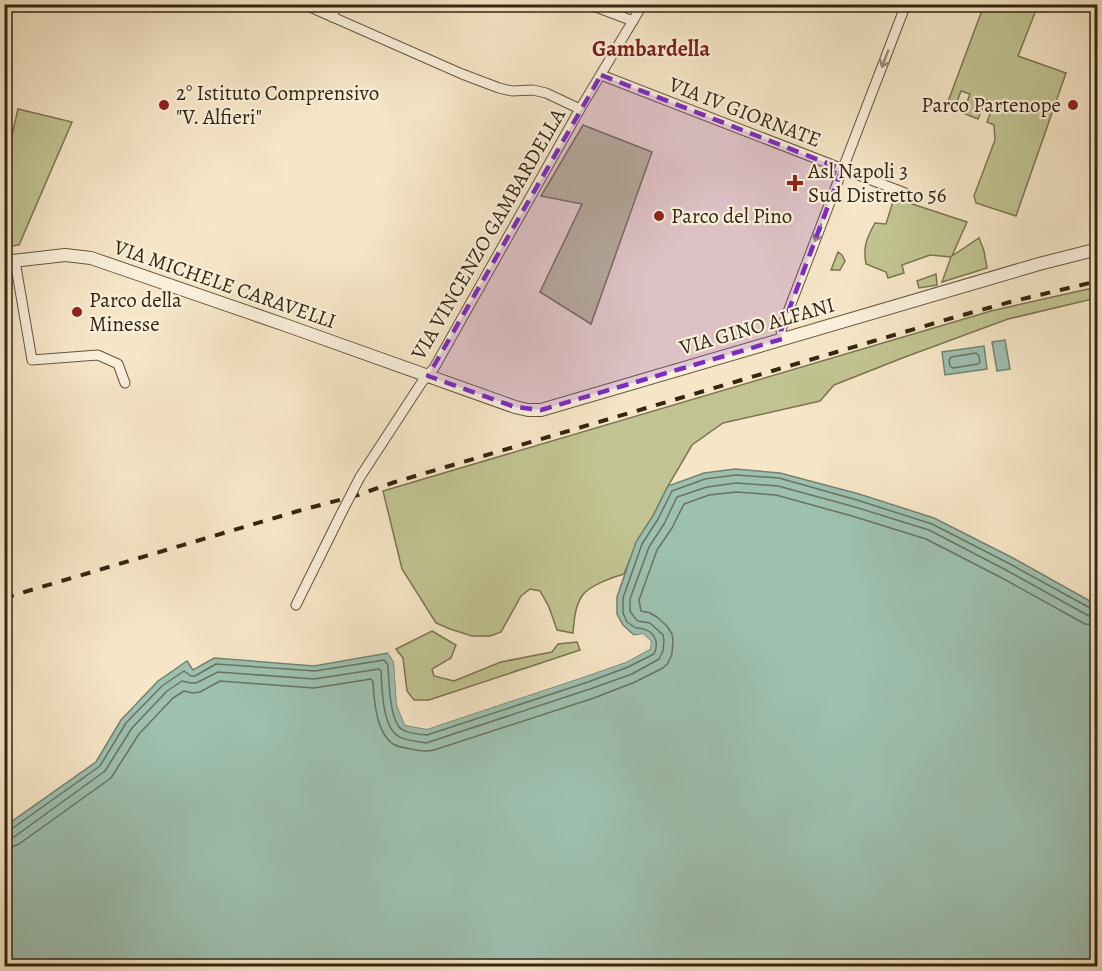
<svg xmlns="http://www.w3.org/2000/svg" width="1102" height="971" font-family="Alegreya,serif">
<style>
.green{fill:#c1c492;stroke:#7b7551;stroke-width:1.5}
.water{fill:#9dc0b0;stroke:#738270;stroke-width:1.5}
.pier{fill:#f6e6c7}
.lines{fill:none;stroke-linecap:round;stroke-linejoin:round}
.shore{stroke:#697360;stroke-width:1.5}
.minor-casing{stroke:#65563e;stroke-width:11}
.tertiary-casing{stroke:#65563e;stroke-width:14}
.minor{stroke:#f9efdb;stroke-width:9}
.tertiary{stroke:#f9efdb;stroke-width:12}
.rail{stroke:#352610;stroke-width:4;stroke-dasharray:10 10;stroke-linecap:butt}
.minor-bridge-casing{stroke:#65563e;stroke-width:11;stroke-linecap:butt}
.minor-bridge{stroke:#f9efdb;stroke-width:9}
.oneway{stroke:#978a76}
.marked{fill:#7b2cbf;fill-opacity:0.2;stroke:#7b2cbf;stroke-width:4.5;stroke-dasharray:12 8;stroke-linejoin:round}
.poi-dot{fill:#8f2418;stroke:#f9efdb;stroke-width:2}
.labels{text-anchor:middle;stroke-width:4.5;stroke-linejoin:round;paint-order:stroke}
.poi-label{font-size:21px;fill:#352610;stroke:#f9efdb;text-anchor:start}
.street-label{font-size:21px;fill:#352610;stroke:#f9efdb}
.neighbourhood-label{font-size:22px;font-weight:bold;fill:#7a1f14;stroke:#f9efdb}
</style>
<rect width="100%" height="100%" fill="#f6e6c7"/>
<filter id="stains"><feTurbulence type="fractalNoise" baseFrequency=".00333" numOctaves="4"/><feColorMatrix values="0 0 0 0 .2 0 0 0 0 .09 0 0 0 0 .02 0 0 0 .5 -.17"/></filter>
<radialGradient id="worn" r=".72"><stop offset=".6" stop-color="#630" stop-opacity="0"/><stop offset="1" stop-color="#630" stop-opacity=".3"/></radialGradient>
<g class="green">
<path d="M984 5H1038L1018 56 1066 73 1016 216 976 203 974 196 995 140 994 125 987 122 994 103 986 100 978 119 963 113 970 94 961 91 954 110 946 107Z"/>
<path d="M18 109 72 122 19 245 5 247V148H9Z"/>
<path d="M583 125 652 152 591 324 540 292 582 204 541 196Z"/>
<path d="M894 198 967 222 952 256 979 238 984 251 987 268 942 282 951 257 930 255 902 265 904 273 888 278 886 272 866 264C863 247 866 239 875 223L886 224Z"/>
<path d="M838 252 842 255 845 261 840 270H831Z"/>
<path d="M936 274 937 285 919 288 917 281Z"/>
<path d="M1097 287V298L1008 319 905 357 834 385 820 401 723 423 692 445 668 486 653 516 638 539 624 574C613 577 588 586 582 596 575 606 574 621 573 633L557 630 549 607 540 591 530 589 521 596 501 632 490 636H472L450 629 436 623 402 569 383 491 991 311Z"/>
<path d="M432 631 456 645 451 658 432 669 434 676 454 681 501 662 552 652 558 644 577 642 580 650 429 700H414L407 691 403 658 396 649Z"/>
</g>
<g class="water">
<path d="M1005 340 1010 369 997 371 992 342Z"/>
<path d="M984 346 987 369 945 375 942 352Z"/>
<path d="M735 469 780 473 859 494 934 518 1013 558 1097 605V966H5L4 827 96 762 121 720 158 681 187 661 193 670 214 658 314 666 388 653 394 662 397 705 405 725 427 729 586 676 626 662 650 649 651 641 643 634 634 635 623 625 617 614V597L636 542 653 516 668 486 704 473Z"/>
</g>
<path class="pier" d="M643 634 651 641 650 649 626 662 586 676 427 729 405 725 397 705 394 662 388 653 390 652 397 661 400 704 407 722 427 726 585 674 625 659 647 647 648 642 642 637 634 638 631 636Z"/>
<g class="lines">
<g class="shore">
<path d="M976 353 979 356 980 362 978 364 953 368 950 366 949 360 951 357Z"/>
<path d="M4 831 10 830 100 766 126 723 162 686 184 671 191 676H195L216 664 315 671 384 660 388 665C389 679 389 723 403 730 409 734 420 734 427 735L588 682 628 667 654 654C661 639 651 628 636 628L627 622 623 613V598L642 544 658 519 672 491 705 479 736 475 779 478 857 500 932 524 1010 564 1092 609 1098 610"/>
<path d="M4 839 14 837 105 771 132 728 167 691 182 681 191 683H196L218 672 314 679 379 669 381 671C382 687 382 726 398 736 405 741 418 741 426 743L590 689 632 674 659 659 663 651 664 641 663 635 650 623 638 621 634 617 630 611V599L649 547 664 524 677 497 707 487 736 483 778 486 855 507 929 530 1006 570 1089 616 1098 617"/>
<path d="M4 848 12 847 19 844 111 778 139 734 173 698 184 691 193 693 200 692 220 681 314 688 371 679 373 682C374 700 376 732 393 744 398 747 405 748 411 749 419 751 426 752 434 750L594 698 635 682 663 668 668 663 672 654 673 641 672 634 667 626 657 617 650 613 641 611 639 600 657 550 672 528 684 504 709 495 736 492 776 495 852 516 926 539 1002 578 1085 624 1098 626"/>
</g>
<defs>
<g id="minor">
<path d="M303 4 462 74 499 88 512 91 533 90 546 93 580 109"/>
<path d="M588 4 633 21"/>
<path d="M332 17 337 4"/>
<path d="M601 75 910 195"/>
<path d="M15 261 32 360 98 355 118 364 125 383"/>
<path d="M782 339 781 330 906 4"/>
<path d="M360 477 422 382 434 368 580 109 643 4"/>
<path d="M296 605 342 512"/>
</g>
<path id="tertiary" d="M4 262 65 255 91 258 288 326 515 407 528 410H541L1039 264 1098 249"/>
</defs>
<use href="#minor" class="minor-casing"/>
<use href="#tertiary" class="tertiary-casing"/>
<use href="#minor" class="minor"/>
<use href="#tertiary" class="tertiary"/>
<path class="rail" d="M4 598 298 511 358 495 395 482 952 318 1010 302 1098 281"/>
<defs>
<path id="minor-bridge" d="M342 512 360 477"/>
</defs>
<use href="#minor-bridge" class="minor-bridge-casing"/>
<use href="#minor-bridge" class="minor-bridge"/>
</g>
<defs><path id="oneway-shaft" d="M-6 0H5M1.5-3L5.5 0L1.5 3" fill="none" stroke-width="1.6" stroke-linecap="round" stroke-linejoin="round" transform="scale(1.5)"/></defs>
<g class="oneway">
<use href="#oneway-shaft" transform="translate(885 59) rotate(111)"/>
<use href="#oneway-shaft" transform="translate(818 233) rotate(111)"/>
</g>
<path class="marked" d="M601 75 842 169 781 331 782 339 541 410 515 407 428 376Z"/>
<g class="poi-dot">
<circle cx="164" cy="105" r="6"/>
<circle cx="1073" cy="105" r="6"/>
<path d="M792 174h6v6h6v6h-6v6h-6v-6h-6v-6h6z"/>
<circle cx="659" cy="216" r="6"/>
<circle cx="77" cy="312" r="6"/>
</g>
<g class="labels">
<g class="poi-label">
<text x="176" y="100">2° Istituto Comprensivo<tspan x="176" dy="24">"V. Alfieri"</tspan></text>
<text x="1061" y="112" text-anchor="end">Parco Partenope</text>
<text x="808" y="178">Asl Napoli 3<tspan x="808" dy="24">Sud Distretto 56</tspan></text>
<text x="671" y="223">Parco del Pino</text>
<text x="89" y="307">Parco della<tspan x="89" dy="24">Minesse</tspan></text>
</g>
<g class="street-label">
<text transform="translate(745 112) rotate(21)" y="7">VIA IV GIORNATE</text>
<text transform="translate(488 234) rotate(-60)" y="7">VIA VINCENZO GAMBARDELLA</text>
<text transform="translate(225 284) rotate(19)" y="7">VIA MICHELE CARAVELLI</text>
<text transform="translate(757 326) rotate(-16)" y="7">VIA GINO ALFANI</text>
</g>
<g class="neighbourhood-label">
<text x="651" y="56">Gambardella</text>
</g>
</g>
<rect width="1102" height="971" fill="none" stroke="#f6e6c7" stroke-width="24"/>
<rect x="6" y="6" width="1090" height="959" fill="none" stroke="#352610" stroke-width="3"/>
<rect x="12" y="12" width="1078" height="947" fill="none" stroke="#352610" stroke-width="1.5"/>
<rect width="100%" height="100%" filter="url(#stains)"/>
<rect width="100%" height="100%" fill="url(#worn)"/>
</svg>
